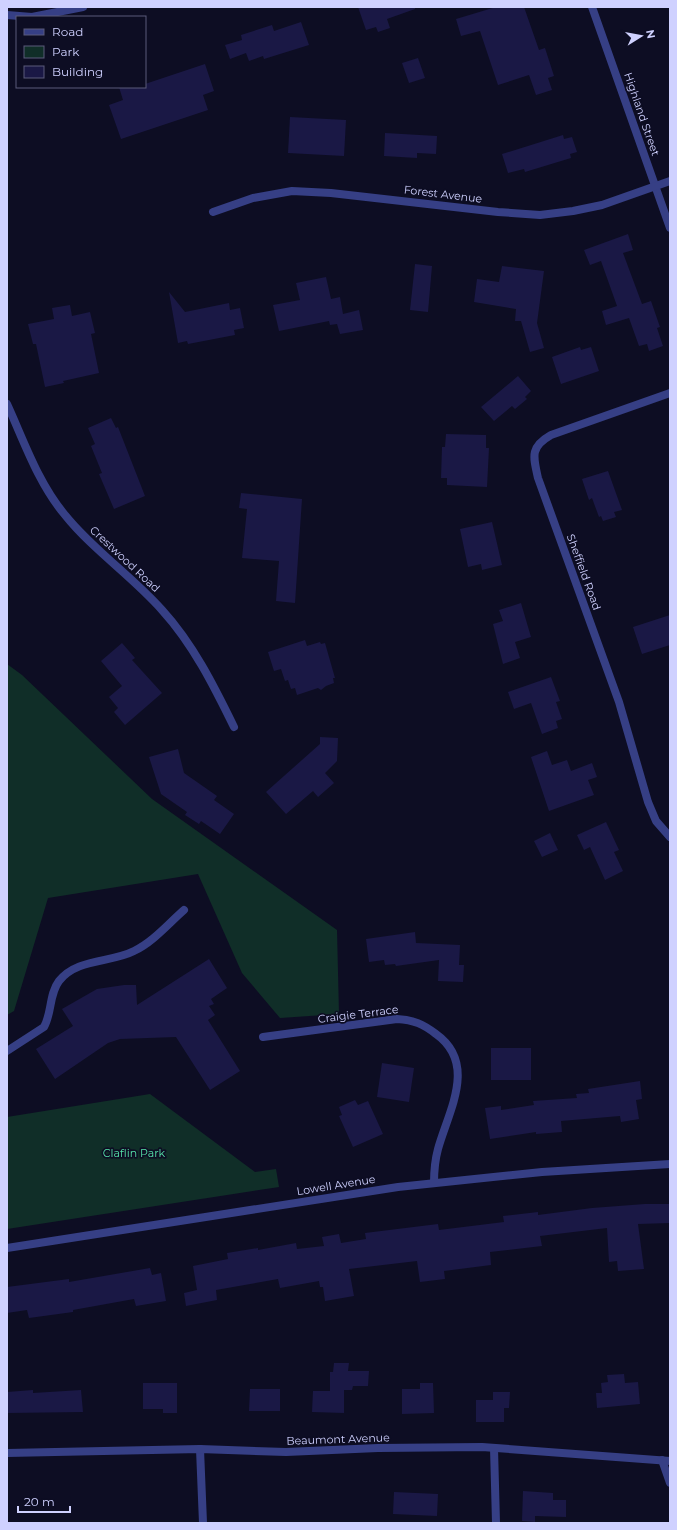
<svg xmlns="http://www.w3.org/2000/svg" width="677" height="1530" font-family="Montserrat,sans-serif">
<style>
.green{fill:#102e28}
.building{fill:#1a1845}
.lines{fill:none;stroke-linecap:round;stroke-linejoin:round}
.service{stroke:#363f85;stroke-width:8}
.minor{stroke:#363f85;stroke-width:8}
.tertiary{stroke:#363f85;stroke-width:8}
.labels{text-anchor:middle;stroke-width:3.5;stroke-linejoin:round;paint-order:stroke}
.street-label{font-size:11px;fill:#cfd1ff;stroke:#0d0d23}
.park-label{font-size:11px;fill:#56e4aa;stroke:#0d0d23}
</style>
<rect width="100%" height="100%" fill="#0d0d23"/>
<g class="green">
<path d="M7 664 22 675 152 799 337 930 339 1014 280 1018 242 973 198 874 48 898 14 1011 7 1015Z"/>
<path d="M150 1094 255 1172 276 1169 279 1187 7 1229V1117Z"/>
</g>
<g class="building">
<path d="M358 7H415V9L387 19 390 28 378 32 376 27 366 30Z"/>
<path d="M496 7H524L539 50 545 48 554 76 548 78 552 90 536 95 529 75 498 85 480 31 461 36 456 19Z"/>
<path d="M301 22 309 45 264 59 263 56 249 61 246 53 230 59 225 45 242 40 241 35 272 25 274 31Z"/>
<path d="M418 58 425 78 409 83 402 63Z"/>
<path d="M205 64 214 91 203 95 208 110 121 139 109 105 123 100 119 87H145V84Z"/>
<path d="M290 117 346 120 344 156 288 153Z"/>
<path d="M385 133 437 136 436 154 417 153V158L384 156Z"/>
<path d="M563 135 564 139 572 137 577 152 570 154 571 158 525 172 524 169 508 173 502 154Z"/>
<path d="M628 234 633 250 623 253 642 304 651 301 660 327 657 328 663 346 649 351 647 344 639 346 629 318 606 325 602 311 617 306 601 261 590 265 584 250Z"/>
<path d="M415 264 432 266 428 312 410 310Z"/>
<path d="M502 266 544 271 537 323 544 348 530 352 521 321H515L516 309 474 302 477 279 499 282Z"/>
<path d="M326 277 331 299 340 297 343 314 359 310 363 330 340 334 337 324 330 325 329 321 279 331 273 305 300 300 296 283Z"/>
<path d="M169 292 185 312 229 303 230 310 240 308 244 328 234 330 235 335 188 344 187 341 178 343Z"/>
<path d="M70 305 72 316 90 312 95 333 91 334 99 373 63 381 64 383 45 387 36 344H33L28 324 54 319 52 308Z"/>
<path d="M580 347 581 350 591 347 599 371 561 384 552 357Z"/>
<path d="M518 376 531 391 525 397 527 399 515 409 512 406 494 421 481 407Z"/>
<path d="M111 418 116 428 118 427 145 496 114 509 99 474 102 473 91 446 95 444 88 428Z"/>
<path d="M446 434 486 435V448H489L487 487 447 485V478H441L442 447H445Z"/>
<path d="M608 471 622 510 614 512 616 517 603 521 601 516 599 517 592 498 589 500 582 479Z"/>
<path d="M241 493 302 499 295 603 276 601 279 561 242 558 247 509 239 508Z"/>
<path d="M492 522 502 565 482 570 481 564 468 567 460 529Z"/>
<path d="M521 603 531 637 515 642 520 658 503 664 493 624 503 621 499 610Z"/>
<path d="M670 615V645L642 654 633 627Z"/>
<path d="M305 640 307 646 320 642 321 644 325 643 335 678H333L334 683 326 686 321 690 318 688 297 695 295 688 291 689 288 680 285 681 281 669 274 671 268 652Z"/>
<path d="M122 643 135 658 132 660 162 693 125 725 114 712 118 708 109 697 122 686 101 661Z"/>
<path d="M551 677 560 701 556 702 562 719 556 721 558 728 542 734 531 703 514 709 508 692Z"/>
<path d="M320 737 338 738 337 761 325 773 334 783 318 797 313 791 286 814 266 792 320 744Z"/>
<path d="M178 749 184 773 217 796 214 800 234 814 220 834 201 821 199 824 185 815 187 812 161 794 149 757Z"/>
<path d="M547 751 552 765 567 760 571 771 592 763 597 777 588 780 594 795 549 811 531 757Z"/>
<path d="M606 822 619 850 614 852 623 871 605 880 590 847 584 850 577 835Z"/>
<path d="M550 833 558 850 542 857 534 841Z"/>
<path d="M415 932 416 943 460 945 459 965H464L463 982 438 981 439 960 396 966 395 964 385 965 384 960 369 962 366 939Z"/>
<path d="M209 959 227 988 211 999 214 1004 209 1006 215 1015 208 1020 240 1071 210 1090 176 1037 120 1039 108 1043 55 1079 36 1049 73 1026 62 1009 97 989 124 985H136L137 1005Z"/>
<rect x="491" y="1048" width="40" height="32"/>
<path d="M382 1063 414 1068 409 1102 377 1097Z"/>
<path d="M640 1081 642 1099 636 1100 639 1119 621 1122 620 1116 561 1121 562 1132 536 1134V1132L490 1139 485 1108 501 1106V1110L534 1105 533 1101 577 1098 576 1094 589 1093 588 1089Z"/>
<path d="M355 1100 358 1105 368 1101 383 1134 353 1147 339 1116 342 1115 339 1107Z"/>
<path d="M645 1204H670V1223L638 1224 644 1269 618 1271 617 1261 609 1262 607 1228 540 1236 542 1246 490 1252 491 1265 444 1271 445 1279 420 1282 417 1261 349 1269 354 1296 325 1301 323 1287H320L319 1281 280 1288 278 1279 216 1290 217 1300 186 1306 184 1293 197 1290 193 1266 228 1259 227 1253 258 1248V1250L296 1243 297 1249 324 1246 322 1237 339 1234 341 1243 366 1239 365 1233 438 1224 439 1230 504 1222 503 1216 538 1212V1215L592 1208Z"/>
<path d="M150 1268 152 1275 161 1273 166 1301 136 1306 134 1299 73 1310V1312L29 1318 27 1310 7 1313V1287L69 1279V1282Z"/>
<path d="M334 1363H349L348 1371H369L368 1386H353L352 1390H344V1413L312 1412 313 1391H330V1372H333Z"/>
<path d="M624 1374 625 1383 638 1382 640 1404 597 1408 596 1393H602L601 1383 608 1382 607 1375Z"/>
<path d="M143 1383H177V1413H163V1409H143Z"/>
<path d="M420 1383H433L434 1413 402 1414V1389H420Z"/>
<path d="M250 1389H280V1411H249Z"/>
<path d="M33 1390V1393L81 1390 83 1412 7 1413V1392Z"/>
<path d="M493 1392H510L509 1408H504V1422H476V1400H493Z"/>
<path d="M523 1491 553 1493V1500H566V1517L535 1516V1522L522 1521Z"/>
<path d="M394 1492 438 1494 437 1516 393 1514Z"/>
</g>
<g class="lines">
<path class="service" d="M7 1051 44 1027C52 1013 49 994 59 981 77 958 111 963 134 951 153 942 168 924 184 910"/>
<g class="minor">
<path d="M592 7 670 228"/>
<path d="M7 15 32 17 83 7"/>
<path d="M213 212 253 198 292 191 331 193 498 212 540 215 573 211 602 205 670 181"/>
<path d="M670 393 551 435C530 447 533 456 538 478L619 702 648 802 656 821 670 837"/>
<path d="M7 404C24 441 38 483 65 515 93 550 132 576 162 610 193 644 214 686 234 727"/>
<path d="M263 1037 397 1019C414 1020 423 1024 436 1034 478 1064 448 1112 438 1149 435 1160 434 1171 434 1183"/>
<path d="M494 1448 496 1523"/>
<path d="M200 1449 203 1523"/>
<path d="M7 1453 200 1449 286 1452 378 1448 482 1447 670 1461"/>
<path d="M662 1460 670 1483"/>
</g>
<path class="tertiary" d="M7 1248 398 1187 542 1172 670 1164"/>
</g>
<g class="labels">
<g class="street-label">
<text transform="translate(642 114) rotate(71)" y="4">Highland Street</text>
<text transform="translate(443 194) rotate(7)" y="4">Forest Avenue</text>
<text transform="translate(125 559) rotate(43)" y="4">Crestwood Road</text>
<text transform="translate(584 572) rotate(70)" y="4">Sheffield Road</text>
<text transform="translate(358 1014) rotate(-7)" y="4">Craigie Terrace</text>
<text transform="translate(336 1185) rotate(-9)" y="4">Lowell Avenue</text>
<text transform="translate(338 1439) rotate(-2)" y="4">Beaumont Avenue</text>
</g>
<g class="park-label">
<text x="134" y="1157">Claflin Park</text>
</g>
</g>
<rect width="677" height="1530" fill="none" stroke="#cfd1ff" stroke-width="16"/>
<rect x="16" y="16" width="130" height="72" fill="#0d0d23" stroke="#5b5b7b"/>
<rect x="24" y="29" width="20" height="6" fill="#363f85" stroke="#5b5b7b"/>
<text x="52" y="36" font-size="12" fill="#cfd1ff">Road</text>
<rect x="24" y="46" width="20" height="12" fill="#102e28" stroke="#5b5b7b"/>
<text x="52" y="56" font-size="12" fill="#cfd1ff">Park</text>
<rect x="24" y="66" width="20" height="12" fill="#1a1845" stroke="#5b5b7b"/>
<text x="52" y="76" font-size="12" fill="#cfd1ff">Building</text>
<g transform="translate(641 36) rotate(79)" stroke="#0d0d23" stroke-width="3" paint-order="stroke">
<path d="M0-3L7 15L0 10L-7 15Z" fill="#cfd1ff"/>
<text y="-6" font-size="11" font-weight="bold" text-anchor="middle" fill="#cfd1ff">N</text>
</g>
<path d="M18 1506v6h52v-6" fill="none" stroke="#cfd1ff" stroke-width="2"/>
<text x="24" y="1506" font-size="12" fill="#cfd1ff" stroke="#0d0d23" stroke-width="3" paint-order="stroke">20 m</text>
</svg>
